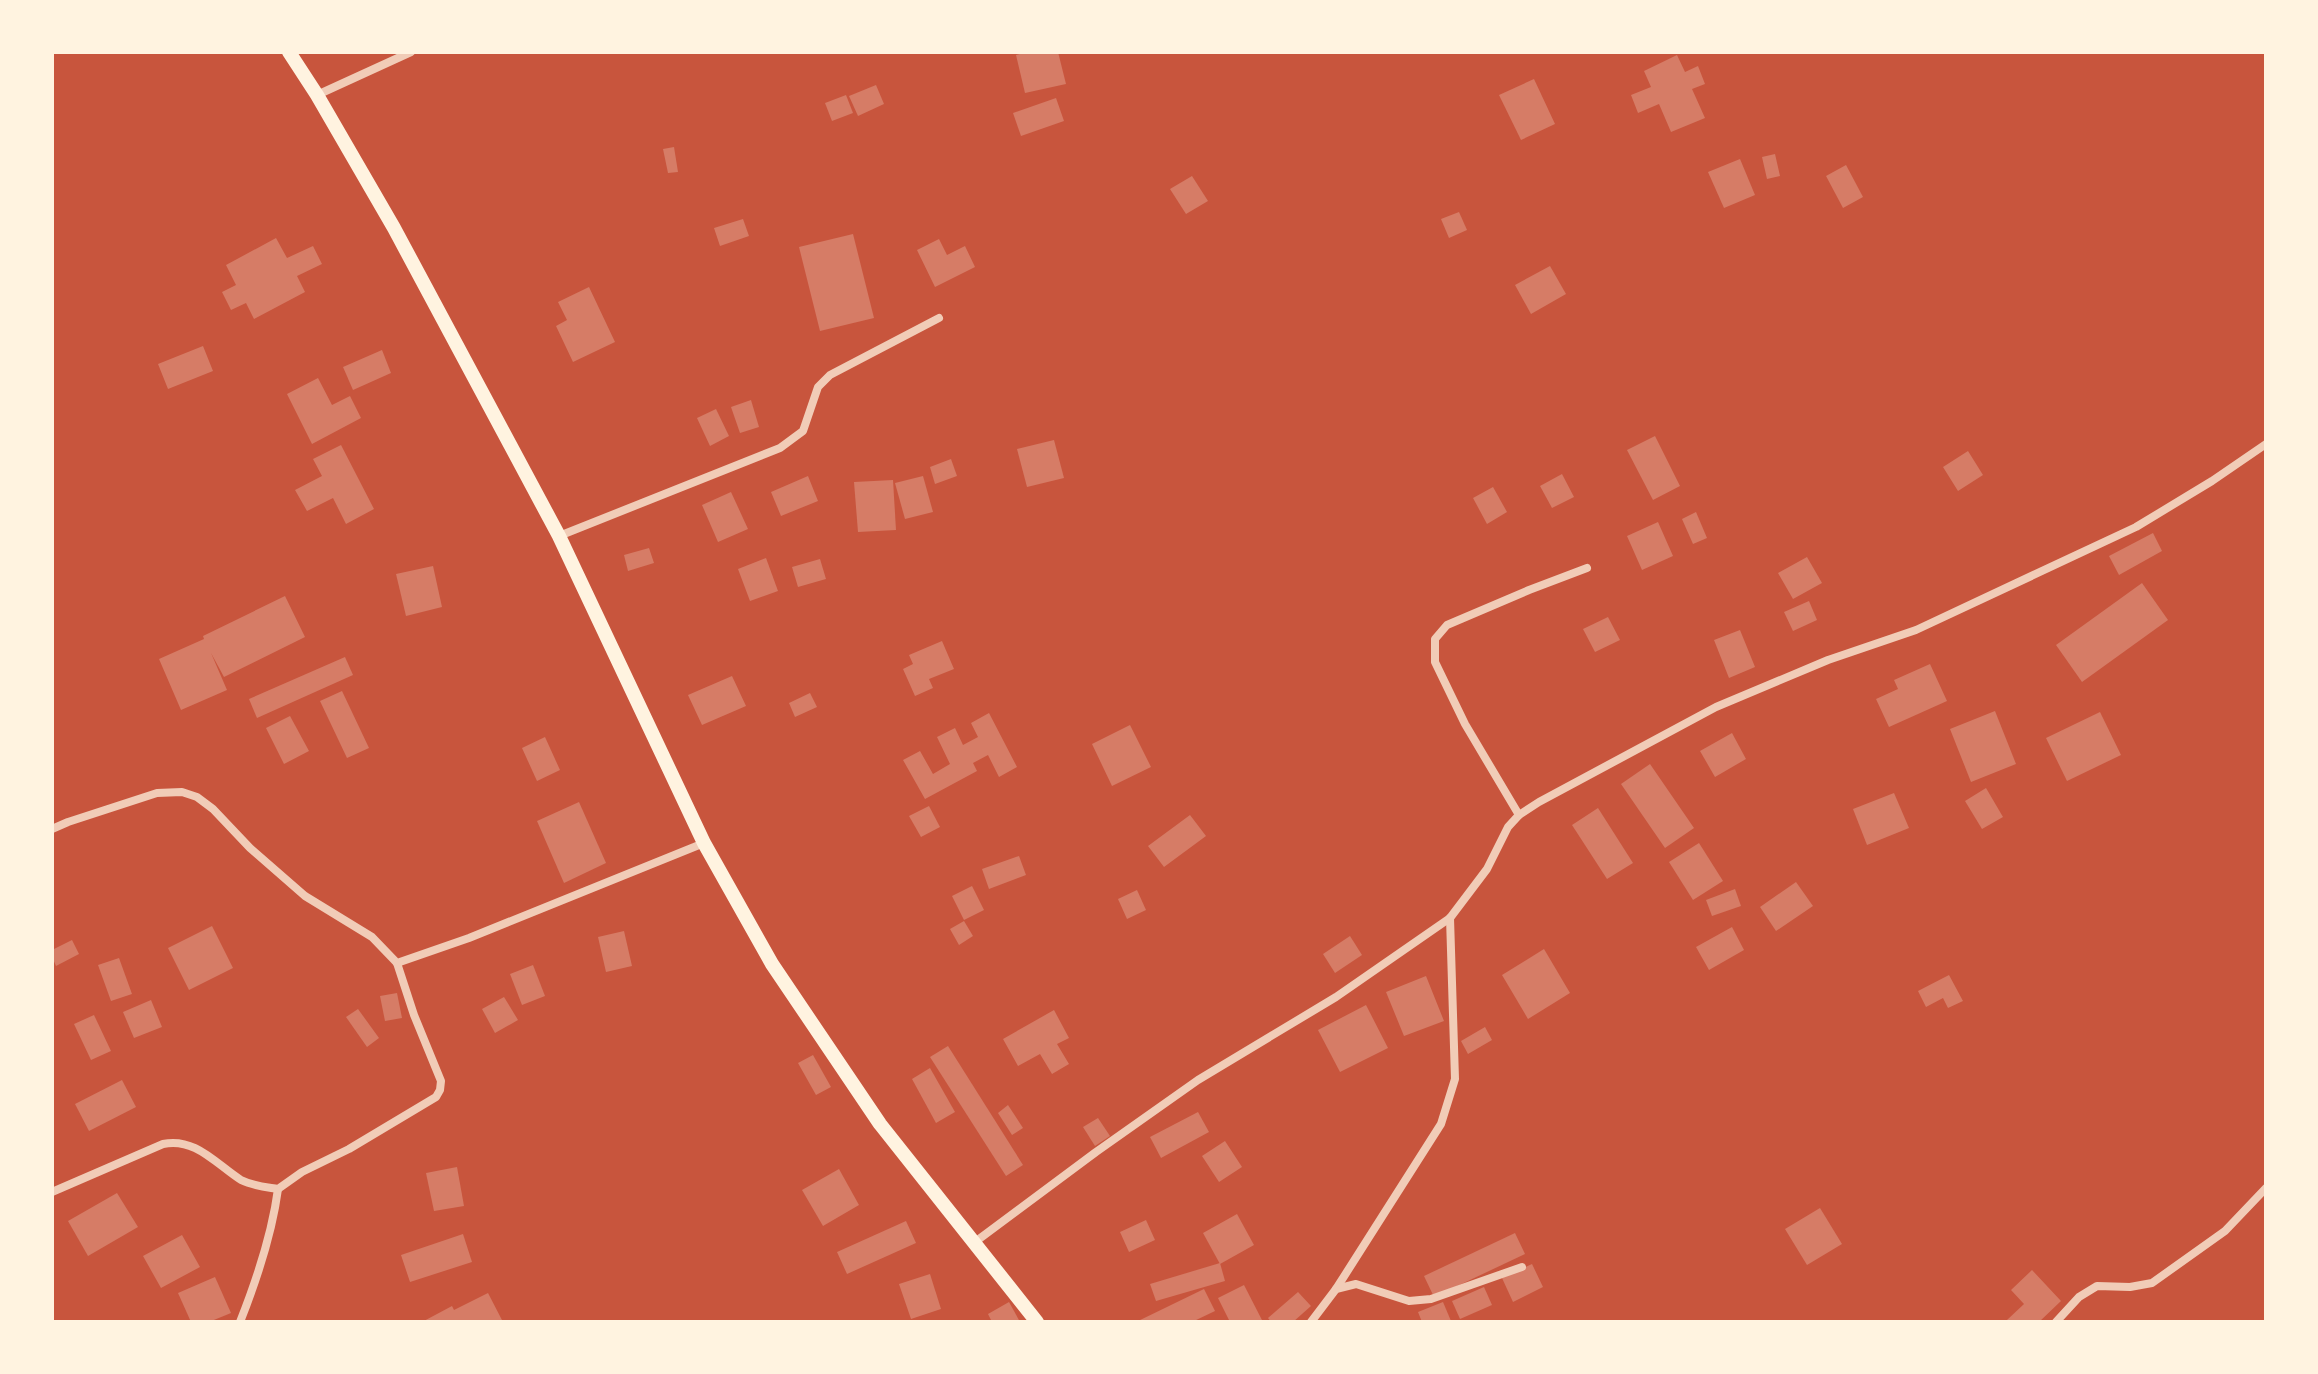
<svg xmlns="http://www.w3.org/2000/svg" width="2318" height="1374" font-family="'Space Grotesk',sans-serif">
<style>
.building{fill:#d67c66}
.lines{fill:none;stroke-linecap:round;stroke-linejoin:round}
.minor{stroke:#f1ccb7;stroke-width:8}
.secondary{stroke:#fff3e0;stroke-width:14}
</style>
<rect width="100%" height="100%" fill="#c8553d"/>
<g class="building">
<path d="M1027 52H1058L1066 84 1025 93 1016 55Z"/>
<path d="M1677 55 1685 72 1698 66 1705 84 1692 89 1705 118 1671 132 1659 104 1638 113 1631 95 1651 87 1644 71Z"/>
<path d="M1534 79 1555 124 1521 140 1499 95Z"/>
<path d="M876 85 884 104 858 116 849 96Z"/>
<path d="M846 95 853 113 832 121 825 103Z"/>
<path d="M1056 98 1064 121 1021 136 1013 113Z"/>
<path d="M674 147 678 172 668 173 663 149Z"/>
<path d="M1775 154 1780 176 1767 179 1762 157Z"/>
<path d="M1740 159 1755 195 1724 208 1708 172Z"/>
<path d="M1846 165 1863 197 1843 208 1826 176Z"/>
<path d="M1192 176 1208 201 1186 214 1170 189Z"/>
<path d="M1459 212 1467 230 1449 238 1441 219Z"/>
<path d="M743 219 749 236 720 246 714 228Z"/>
<path d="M853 234 874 318 820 331 799 247Z"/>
<path d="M276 238 287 258 313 246 322 264 297 276 305 292 254 319 246 303 231 310 222 292 236 285 226 265Z"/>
<path d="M939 239 947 255 965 246 975 267 935 287 917 250Z"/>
<path d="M1550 266 1566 294 1531 314 1515 285Z"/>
<path d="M589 287 615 342 573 362 556 326 567 320 558 302Z"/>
<path d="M203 346 213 371 168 389 158 364Z"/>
<path d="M382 350 391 373 353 390 343 367Z"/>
<path d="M318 378 332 405 350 396 361 418 312 444 287 394Z"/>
<path d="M751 400 759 427 740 433 731 407Z"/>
<path d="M716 409 729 436 710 446 697 418Z"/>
<path d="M1655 436 1680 486 1653 500 1627 450Z"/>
<path d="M1054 440 1064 478 1027 487 1017 449Z"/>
<path d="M341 445 374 509 346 524 333 498 307 511 295 490 322 476 313 459Z"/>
<path d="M1968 451 1983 475 1958 491 1943 467Z"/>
<path d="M951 459 957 476 935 484 930 467Z"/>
<path d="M1562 474 1574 497 1552 508 1540 486Z"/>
<path d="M808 476 818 501 781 516 771 492Z"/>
<path d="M923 476 933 512 905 519 895 483Z"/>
<path d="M893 480 896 530 858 532 854 482Z"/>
<path d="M1493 487 1507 512 1487 524 1473 498Z"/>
<path d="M731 492 748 529 718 542 702 505Z"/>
<path d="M1696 512 1707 538 1693 544 1682 519Z"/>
<path d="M1658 522 1673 556 1642 570 1627 536Z"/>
<path d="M2153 533 2162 551 2119 575 2109 556Z"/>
<path d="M649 548 654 563 628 571 624 555Z"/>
<path d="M1807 557 1822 583 1793 599 1778 573Z"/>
<path d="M766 558 778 591 750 601 738 569Z"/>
<path d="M820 559 826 579 798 587 792 567Z"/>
<path d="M433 566 442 607 406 616 396 574Z"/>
<path d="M2142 583 2168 620 2082 682 2056 645Z"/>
<path d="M285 596 305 637 224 677 211 653 227 690 181 710 159 659 204 639 203 636Z"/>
<path d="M1809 601 1817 620 1793 631 1784 612Z"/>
<path d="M1608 617 1620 640 1595 652 1583 629Z"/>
<path d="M1740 630 1755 667 1729 678 1714 640Z"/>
<path d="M942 641 954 669 929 679 933 688 915 696 903 669 913 664 909 655Z"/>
<path d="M345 657 353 675 257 718 249 699Z"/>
<path d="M1930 664 1947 701 1889 727 1876 699 1898 689 1894 680Z"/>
<path d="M732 676 746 706 702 725 688 695Z"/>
<path d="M342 691 369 748 347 758 320 701Z"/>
<path d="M810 693 817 707 795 717 789 703Z"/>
<path d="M1995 711 2016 764 1971 782 1950 729Z"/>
<path d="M2100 712 2121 755 2067 781 2046 738Z"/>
<path d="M989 713 1017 767 999 777 988 755 973 763 977 771 925 799 903 760 920 751 933 774 950 764 937 737 955 728 963 745 978 737 971 723Z"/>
<path d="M290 716 309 751 284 764 266 728Z"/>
<path d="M1130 725 1151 767 1112 786 1092 744Z"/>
<path d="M1732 733 1746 759 1715 777 1700 751Z"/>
<path d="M545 737 560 770 537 781 522 748Z"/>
<path d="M1650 764 1694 828 1665 848 1621 784Z"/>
<path d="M1986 788 2003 817 1982 829 1965 801Z"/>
<path d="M1894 793 1909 828 1867 845 1853 809Z"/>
<path d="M579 802 606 863 564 883 537 821Z"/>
<path d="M929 806 940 827 921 837 909 816Z"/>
<path d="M1598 808 1633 863 1607 879 1572 825Z"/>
<path d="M1190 815 1206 836 1164 867 1148 846Z"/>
<path d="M1699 843 1723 881 1693 900 1669 862Z"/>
<path d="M1019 856 1026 875 989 889 982 869Z"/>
<path d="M1796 882 1813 906 1776 931 1760 907Z"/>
<path d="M972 886 984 910 964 920 952 896Z"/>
<path d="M1735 889 1741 906 1712 916 1706 900Z"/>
<path d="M1137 890 1146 910 1127 919 1118 899Z"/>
<path d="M964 921 973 936 959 945 950 929Z"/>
<path d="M212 926 233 968 189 990 168 948Z"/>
<path d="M1732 927 1744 950 1709 970 1696 947Z"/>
<path d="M624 931 632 966 606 972 598 937Z"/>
<path d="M1350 936 1362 955 1335 973 1323 954Z"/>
<path d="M72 940 79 954 56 966 52 957V950Z"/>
<path d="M1544 949 1570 993 1528 1019 1502 975Z"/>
<path d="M119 958 132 994 111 1001 98 965Z"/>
<path d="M533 965 545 996 522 1005 510 974Z"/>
<path d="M1949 975 1963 1001 1948 1008 1943 998 1926 1007 1918 991Z"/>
<path d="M1426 976 1444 1021 1404 1036 1386 992Z"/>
<path d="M397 993 402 1018 385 1021 380 996Z"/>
<path d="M504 997 518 1020 495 1033 482 1009Z"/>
<path d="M151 1000 162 1027 134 1038 123 1012Z"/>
<path d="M1366 1005 1388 1048 1340 1072 1318 1030Z"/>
<path d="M358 1009 379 1038 367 1047 346 1017Z"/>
<path d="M1054 1010 1069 1038 1057 1044 1069 1064 1052 1074 1040 1054 1018 1066 1003 1039Z"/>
<path d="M94 1015 111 1051 91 1060 74 1024Z"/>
<path d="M1485 1027 1492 1040 1468 1054 1461 1041Z"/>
<path d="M948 1046 1023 1165 1006 1176 930 1057Z"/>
<path d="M813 1055 831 1087 816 1095 798 1063Z"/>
<path d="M930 1068 955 1112 936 1123 912 1079Z"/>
<path d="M122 1080 136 1107 89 1131 75 1104Z"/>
<path d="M1008 1105 1023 1128 1012 1135 998 1113Z"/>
<path d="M1198 1112 1209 1132 1161 1158 1150 1137Z"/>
<path d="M1098 1118 1110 1136 1095 1146 1083 1127Z"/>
<path d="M1225 1141 1242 1167 1219 1182 1202 1156Z"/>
<path d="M457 1167 464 1206 434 1211 426 1173Z"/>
<path d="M839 1169 859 1205 823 1226 802 1190Z"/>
<path d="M117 1193 138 1227 88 1256 68 1221Z"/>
<path d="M1820 1208 1842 1244 1807 1265 1785 1229Z"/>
<path d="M1237 1214 1254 1245 1220 1264 1203 1233Z"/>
<path d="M1146 1220 1155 1240 1129 1252 1120 1232Z"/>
<path d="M906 1221 916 1243 847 1274 837 1252Z"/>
<path d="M1515 1233 1525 1254 1434 1297 1424 1276Z"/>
<path d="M463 1234 472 1262 410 1282 401 1255Z"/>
<path d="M182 1235 200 1267 161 1288 143 1256Z"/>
<path d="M1220 1263 1225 1281 1156 1301 1150 1284Z"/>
<path d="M1532 1264 1543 1287 1513 1302 1502 1278Z"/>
<path d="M2032 1270 2061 1301 2039 1322H2009L2007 1320 2024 1304 2011 1290Z"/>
<path d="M930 1274 941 1309 911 1319 899 1284Z"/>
<path d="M215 1277 231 1313 209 1322H191L178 1293Z"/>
<path d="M1244 1285 1263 1322H1230L1218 1298Z"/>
<path d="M1484 1287 1492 1305 1460 1319 1452 1301Z"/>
<path d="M1204 1289 1215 1311 1192 1322H1136Z"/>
<path d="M1298 1292 1311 1306 1293 1322H1271L1268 1318Z"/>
<path d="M488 1293 503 1322H422L452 1306 454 1310Z"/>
<path d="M1009 1302 1020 1322H992L988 1314Z"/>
<path d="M1443 1302 1451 1321 1422 1322 1418 1312Z"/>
</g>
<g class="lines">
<g class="minor">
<path d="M317 95 411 52"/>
<path d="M559 536 780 448 803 431 818 387 830 375 939 318"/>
<path d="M1519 815 1465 724 1435 662V639L1447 625 1529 590 1587 568"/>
<path d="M52 829 68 822 157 793 182 792 197 797 213 809 250 848 305 896 372 937 397 963 469 938 704 843"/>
<path d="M52 1192 163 1144C195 1137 216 1164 241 1180 253 1186 266 1187 278 1189L302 1172 349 1149 436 1097 440 1090 441 1081 414 1015 397 963"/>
<path d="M975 1242 1096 1152 1198 1080 1336 997 1450 918 1487 869 1508 827 1519 815 1539 802 1716 707 1828 660 1916 630 2136 527 2212 481 2266 444"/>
<path d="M1336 1289 1441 1124 1455 1079 1450 918"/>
<path d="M240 1322C257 1279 272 1235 278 1189"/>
<path d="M1311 1322 1336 1289 1356 1284 1409 1301 1431 1299 1522 1267"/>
<path d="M2056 1322 2079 1297 2097 1286 2130 1287 2152 1283 2225 1231 2266 1188"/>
</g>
<path class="secondary" d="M289 52 317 95 394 228 559 536 704 843 772 964 880 1124 1037 1322"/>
</g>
<rect width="2318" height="1374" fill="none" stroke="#fff3e0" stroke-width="108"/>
</svg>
